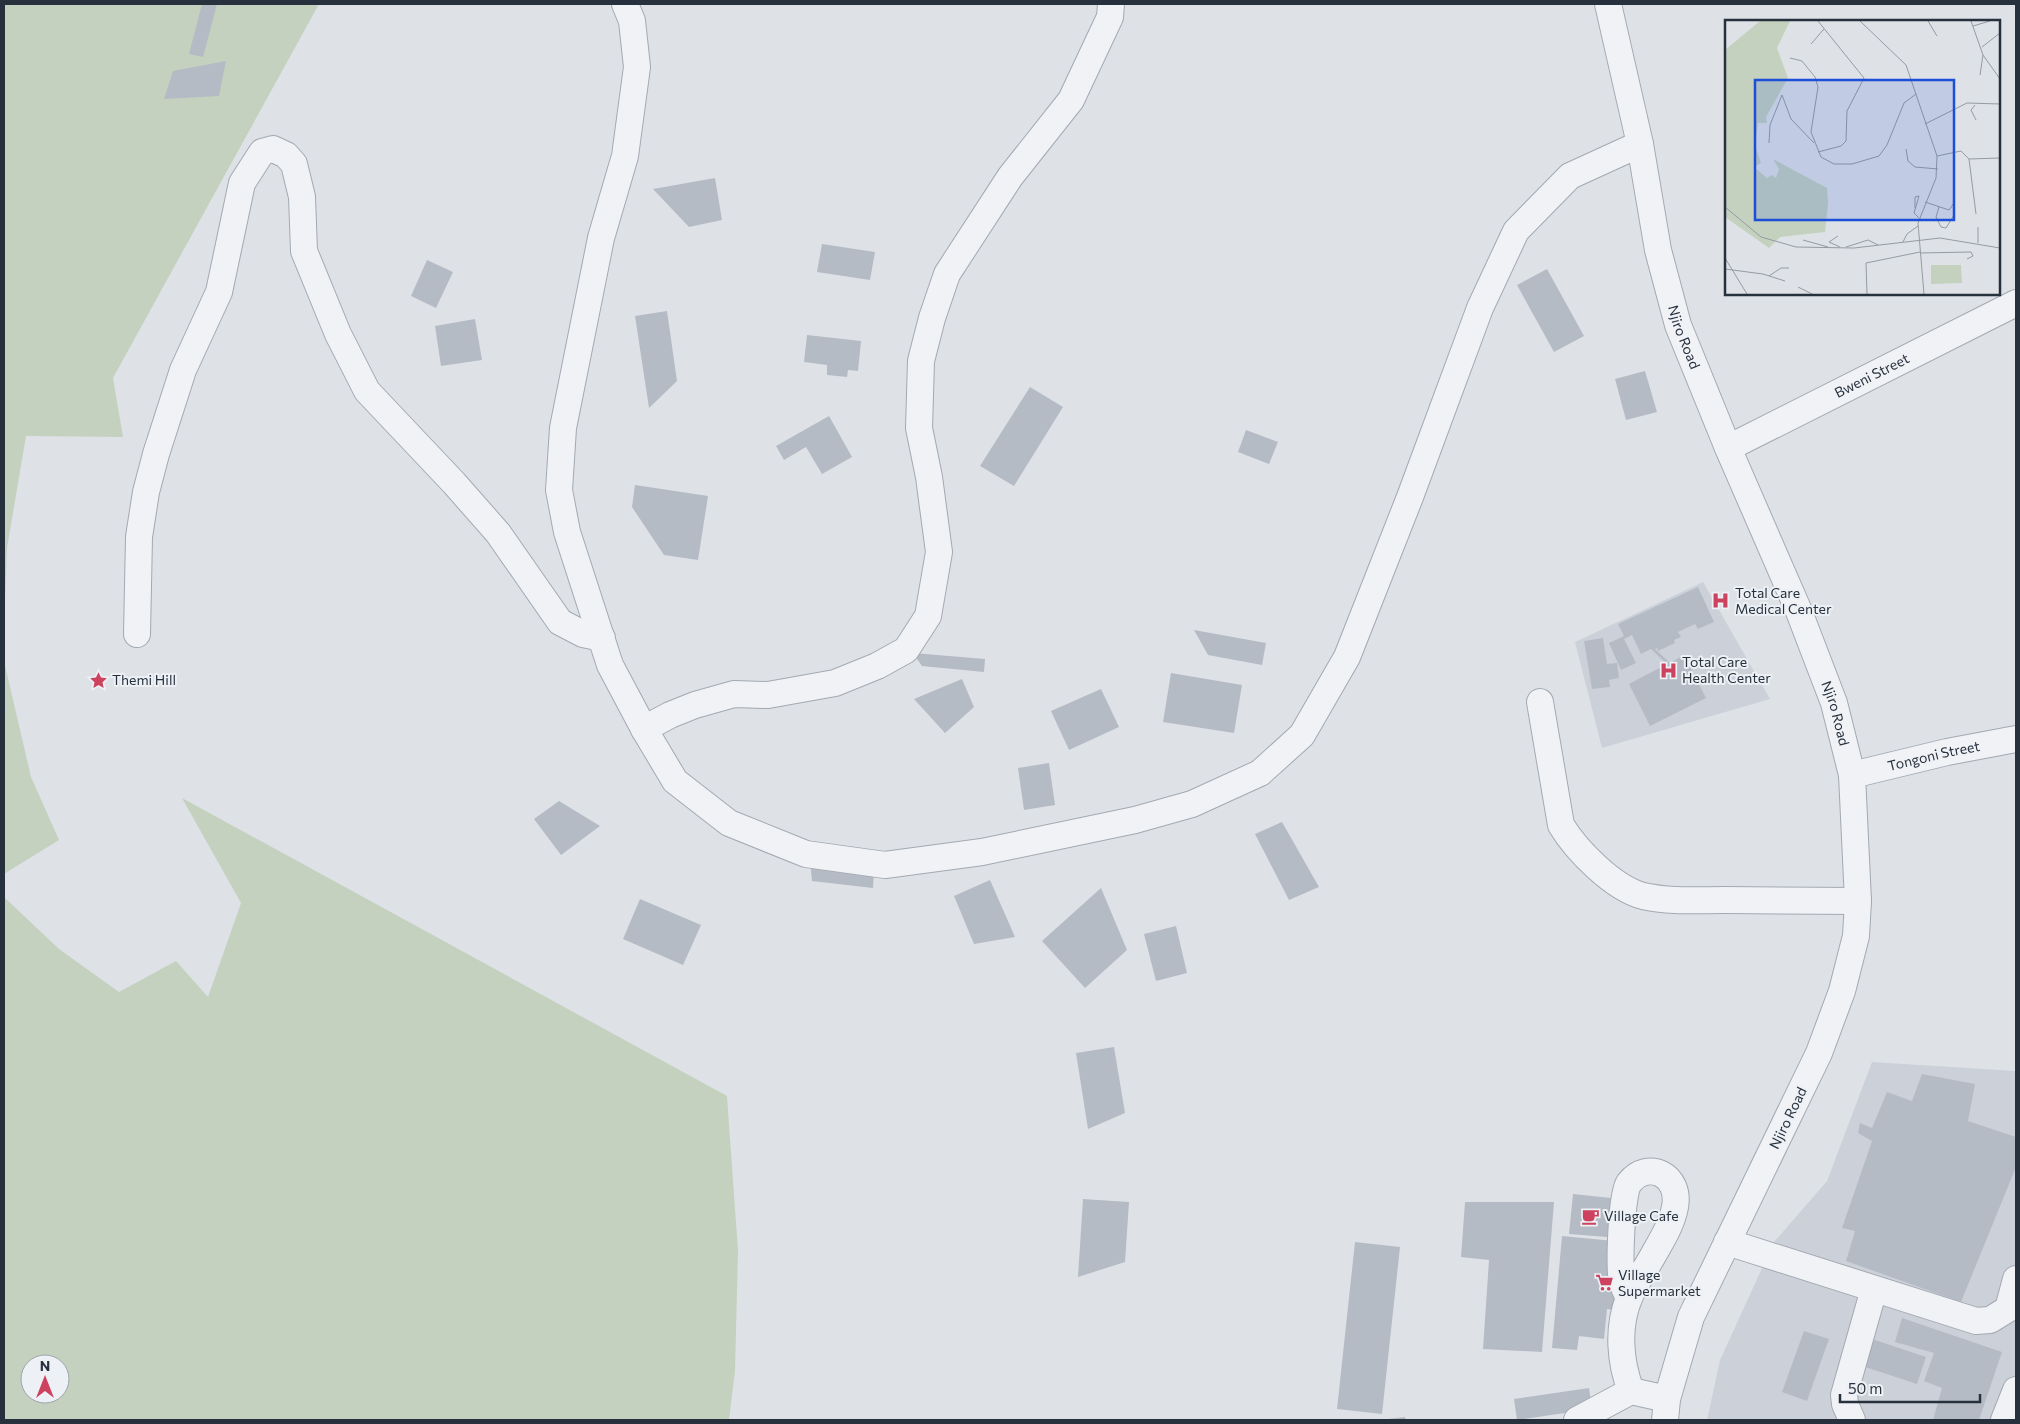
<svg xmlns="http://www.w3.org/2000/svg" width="2020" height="1424" font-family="Commissioner,sans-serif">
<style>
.built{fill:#ccd1d9}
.green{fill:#c4d1bf;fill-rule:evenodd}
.building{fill:#b5bbc4}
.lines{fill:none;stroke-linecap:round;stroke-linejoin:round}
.minor-casing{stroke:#a3a9b1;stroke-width:28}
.minor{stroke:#f0f2f6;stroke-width:26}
.labels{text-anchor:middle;stroke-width:4;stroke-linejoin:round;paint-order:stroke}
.street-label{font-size:14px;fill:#27313e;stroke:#edf1f5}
.poi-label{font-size:14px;fill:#27313e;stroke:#edf1f5;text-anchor:start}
.inset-road{fill:none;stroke:#959ba3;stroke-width:1}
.view{fill:#1d4ed8;fill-opacity:0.15;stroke:#1d4ed8;stroke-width:2.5}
.inset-edge{fill:none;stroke:#27313e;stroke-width:2.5}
</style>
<rect width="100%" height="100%" fill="#dee2e7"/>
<g class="built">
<path d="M1703 582 1770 699 1602 748 1575 642Z"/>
<path d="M1872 1062 2016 1071V1420H1707L1720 1360 1774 1242 1827 1181Z"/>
</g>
<g class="green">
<path d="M4 4H319L113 378 123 437 26 436 7 548 4 627Z"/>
<path d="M4 661 31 777 59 840 4 874Z"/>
<path d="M182 798 727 1096 738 1251 735 1371 729 1420H4V897L59 949 119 992 176 961 208 997 241 903ZM30 1364H60V1394H30Z"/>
</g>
<g class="building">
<path d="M202 4H217L203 57 189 54Z"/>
<path d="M226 61 219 96 164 99 173 71Z"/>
<path d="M715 178 722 220 689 227 653 189Z"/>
<path d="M822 244 875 252 870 280 817 272Z"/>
<path d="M427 260 453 272 436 308 411 296Z"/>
<path d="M1547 269 1584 336 1554 352 1517 285Z"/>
<path d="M667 311 677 381 649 408 635 316Z"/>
<path d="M475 319 482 360 441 366 435 326Z"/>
<path d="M807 335 861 341 858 371 848 370 847 377 827 375V365L804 362Z"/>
<path d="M1645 371 1657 412 1626 420 1615 379Z"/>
<path d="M1030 387 1063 407 1014 486 980 466Z"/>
<path d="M829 416 852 457 822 474 806 447 784 460 776 446Z"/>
<path d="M1246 430 1278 442 1269 464 1238 452Z"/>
<path d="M635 485 708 496 698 560 664 555 632 507Z"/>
<path d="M1698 587 1714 622 1698 629 1695 624 1678 632 1681 637 1674 640 1675 643 1658 651 1657 648 1655 649 1670 663 1684 655 1706 698 1650 726 1629 684 1667 664 1651 649 1641 654 1632 635 1624 639 1636 663 1621 670 1609 643 1624 636 1618 624Z"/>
<path d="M1194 630 1266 643 1262 665 1208 655Z"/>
<path d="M1603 638 1607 664 1617 663 1619 678 1609 680 1610 687 1592 689 1584 641Z"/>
<path d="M913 653 985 659 984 672 922 666Z"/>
<path d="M1171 673 1242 685 1234 733 1163 722Z"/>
<path d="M962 679 974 707 945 733 914 699Z"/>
<path d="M1101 689 1119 727 1069 750 1051 711Z"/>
<path d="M1049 763 1055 805 1024 810 1018 768Z"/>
<path d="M559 801 600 826 561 855 534 819Z"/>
<path d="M1282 822 1319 887 1289 900 1255 834Z"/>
<path d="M810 860 874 872 873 888 812 881Z"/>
<path d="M990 880 1015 937 974 944 954 896Z"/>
<path d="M1101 888 1127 950 1085 988 1042 941Z"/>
<path d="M640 899 701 925 683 965 623 939Z"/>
<path d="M1176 926 1187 973 1156 981 1144 934Z"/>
<path d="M1114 1047 1125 1113 1088 1129 1076 1053Z"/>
<path d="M1922 1074 1975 1084 1968 1121 2016 1137V1167L1961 1302 1846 1261 1855 1231 1842 1228 1872 1141 1858 1133 1860 1123 1872 1128 1887 1092 1912 1101Z"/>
<path d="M1573 1194 1611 1198 1607 1237 1569 1234Z"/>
<path d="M1083 1199 1129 1202 1125 1262 1078 1277Z"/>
<path d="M1465 1202H1554L1542 1352 1483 1349 1489 1260 1461 1257Z"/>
<path d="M1562 1236 1614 1241 1610 1289 1624 1290 1622 1311 1607 1309 1604 1339 1579 1336 1577 1350 1552 1348Z"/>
<path d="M1355 1242 1400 1247 1382 1414 1337 1409Z"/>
<path d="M1902 1318 2002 1352 1979 1420H1933L1942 1388 1924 1381 1934 1353 1895 1342Z"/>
<path d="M1804 1331 1829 1339 1807 1401 1782 1392Z"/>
<path d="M1866 1337 1926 1357 1917 1384 1856 1364Z"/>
<path d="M1589 1388 1592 1409 1517 1420 1514 1399Z"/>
<path d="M1405 1417 1406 1420H1388V1419Z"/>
</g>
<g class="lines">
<defs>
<g id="minor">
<path d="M625 4 632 21 637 67 625 156 601 238 563 428 559 490 567 532 610 665 644 729 675 781 729 823 806 854 885 865 982 852 1135 820 1192 804 1260 773 1302 735 1347 657 1410 497 1480 308 1516 231 1570 176 1640 144"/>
<path id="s1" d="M1608 4 1640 144 1658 250 1678 325 1728 448 1798 609 1834 703 1852 775 1858 901 1856 936 1842 991 1819 1053 1691 1317 1667 1399 1665 1420"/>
<path id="s2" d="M1728 448 2016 303"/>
<path d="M137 634 139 537 146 492 156 454 183 370 219 292 242 183 262 152 273 149 286 155 294 164 302 197 304 251 338 334 367 391 454 483 498 533 560 622 583 634 602 638"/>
<path d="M1540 702 1561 825C1576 850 1613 888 1643 896 1669 902 1698 900 1724 900 1768 900 1813 901 1858 901"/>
<path d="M644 729 670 715 695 705 734 694 768 695 835 683 877 666 906 650 928 616 939 552 929 477 919 428 921 361 932 318 947 274 1010 177 1071 100 1110 17 1111 4"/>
<path id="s3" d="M1852 775 1947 752 2016 739"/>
<path d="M1727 1242 1976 1321 1990 1320 2008 1309 2016 1279"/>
<path d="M1629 1299C1627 1293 1623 1287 1622 1281 1619 1267 1621 1194 1629 1183 1648 1159 1681 1175 1675 1207 1672 1223 1663 1238 1655 1252 1647 1267 1636 1282 1629 1298 1617 1328 1620 1362 1631 1391L1667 1399"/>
<path d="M1577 1420 1631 1391"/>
<path d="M1852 1420 1845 1404 1844 1395 1874 1289"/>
<path d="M2004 1420 2016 1390"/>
</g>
</defs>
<use href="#minor" class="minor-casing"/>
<use href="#minor" class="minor"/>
</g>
<defs>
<symbol id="hospital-bare" viewBox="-9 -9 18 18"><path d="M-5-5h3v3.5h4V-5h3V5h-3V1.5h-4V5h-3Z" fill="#cd425e" stroke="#edf1f5" stroke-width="2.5" paint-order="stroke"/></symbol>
<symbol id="sight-bare" viewBox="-9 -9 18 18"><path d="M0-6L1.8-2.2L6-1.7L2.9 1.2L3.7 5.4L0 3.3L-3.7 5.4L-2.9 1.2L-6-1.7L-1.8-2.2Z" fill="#cd425e" stroke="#edf1f5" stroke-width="2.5" paint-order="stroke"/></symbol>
<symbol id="cafe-bare" viewBox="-9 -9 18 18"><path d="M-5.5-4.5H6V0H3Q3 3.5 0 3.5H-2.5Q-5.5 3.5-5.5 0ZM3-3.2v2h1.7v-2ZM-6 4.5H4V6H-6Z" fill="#cd425e" stroke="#edf1f5" stroke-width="2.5" paint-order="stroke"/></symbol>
<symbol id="supermarket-bare" viewBox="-9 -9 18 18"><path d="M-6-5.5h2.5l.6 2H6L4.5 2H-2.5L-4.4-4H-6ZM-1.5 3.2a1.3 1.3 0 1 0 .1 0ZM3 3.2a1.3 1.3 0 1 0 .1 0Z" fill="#cd425e" stroke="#edf1f5" stroke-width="2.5" paint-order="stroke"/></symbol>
</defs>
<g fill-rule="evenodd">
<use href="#hospital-bare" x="1708" y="588" width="25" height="25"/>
<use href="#hospital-bare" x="1656" y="658" width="25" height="25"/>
<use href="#sight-bare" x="86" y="668" width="25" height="25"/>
<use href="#cafe-bare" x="1578" y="1204" width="25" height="25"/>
<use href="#supermarket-bare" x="1592" y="1270" width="25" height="25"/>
</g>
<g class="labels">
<g class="street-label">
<text dy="5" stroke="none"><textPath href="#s1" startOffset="342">Njiro Road</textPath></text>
<text dy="5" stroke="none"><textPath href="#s2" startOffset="161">Bweni Street</textPath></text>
<text dy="5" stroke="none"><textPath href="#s1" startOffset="748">Njiro Road</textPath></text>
<text dy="5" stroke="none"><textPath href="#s3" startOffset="84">Tongoni Street</textPath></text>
<text transform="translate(1788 1118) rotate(-64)" y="5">Njiro Road</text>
</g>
<g class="poi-label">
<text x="1735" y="598">Total Care<tspan x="1735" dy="16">Medical Center</tspan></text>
<text x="1682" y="667">Total Care<tspan x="1682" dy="16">Health Center</tspan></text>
<text x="112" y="685">Themi Hill</text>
<text x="1604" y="1221">Village Cafe</text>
<text x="1618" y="1280">Village<tspan x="1618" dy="16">Supermarket</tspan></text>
</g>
</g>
<g transform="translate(1725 20)">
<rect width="275" height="275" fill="#dee2e7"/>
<path d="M35 1H65L52 28 63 58 41 97 42 103H33L30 125 36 143 29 147 42 158 47 155 51 158 54 149 48 139 102 168 103 183 100 212 55 217 44 228 0 197V30ZM206 245H236L237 263 206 264Z" fill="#c4d1bf"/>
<path class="inset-road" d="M93 1 139 58 122 91 121 121 116 126 93 132M135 1 181 45 212 136 211 158 193 203 199 274M203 1 212 16M246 1 258 35 275 59M248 6 265 1M86 24 99 9M257 27 275 13M65 38 77 41 90 57 93 67 86 112 96 137 109 144H127L154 136 162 125 179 83 191 74M255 55 258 35M250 85 246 90 251 100M200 104 242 83 275 84M44 123 45 105 57 75 66 99 89 123M181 129 183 141 190 147 213 149M212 136 236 131 244 139 275 138M244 139 251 194M200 182 224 190 229 183M0 187 36 217 71 227 129 228 215 218 275 228M214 187 211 197 216 207 221 208 229 195M190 188V177L194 176 189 193 194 198M113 216 104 222 115 227M78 220 103 227M178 222 182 214 193 206M253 223V207M121 227 143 220 153 225M195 233 246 232 248 236 242 239M0 238 22 274M0 249 38 254 60 261M44 256 56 248H64M73 267 87 274M142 274 141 243 195 232"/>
<path class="view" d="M30 60H229V200H30Z"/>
<rect width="275" height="275" class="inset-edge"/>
</g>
<rect width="2020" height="1424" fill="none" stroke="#27313e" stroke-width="10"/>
<g transform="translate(45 1379)"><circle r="24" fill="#edf1f5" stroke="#9ea4ac"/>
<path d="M0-4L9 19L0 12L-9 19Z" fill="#cd425e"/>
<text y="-8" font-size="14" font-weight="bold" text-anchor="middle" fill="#27313e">N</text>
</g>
<path d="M1840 1394v8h140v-8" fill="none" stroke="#27313e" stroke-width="2.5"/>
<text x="1848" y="1394" font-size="15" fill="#27313e" stroke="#edf1f5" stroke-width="4" paint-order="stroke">50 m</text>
</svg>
